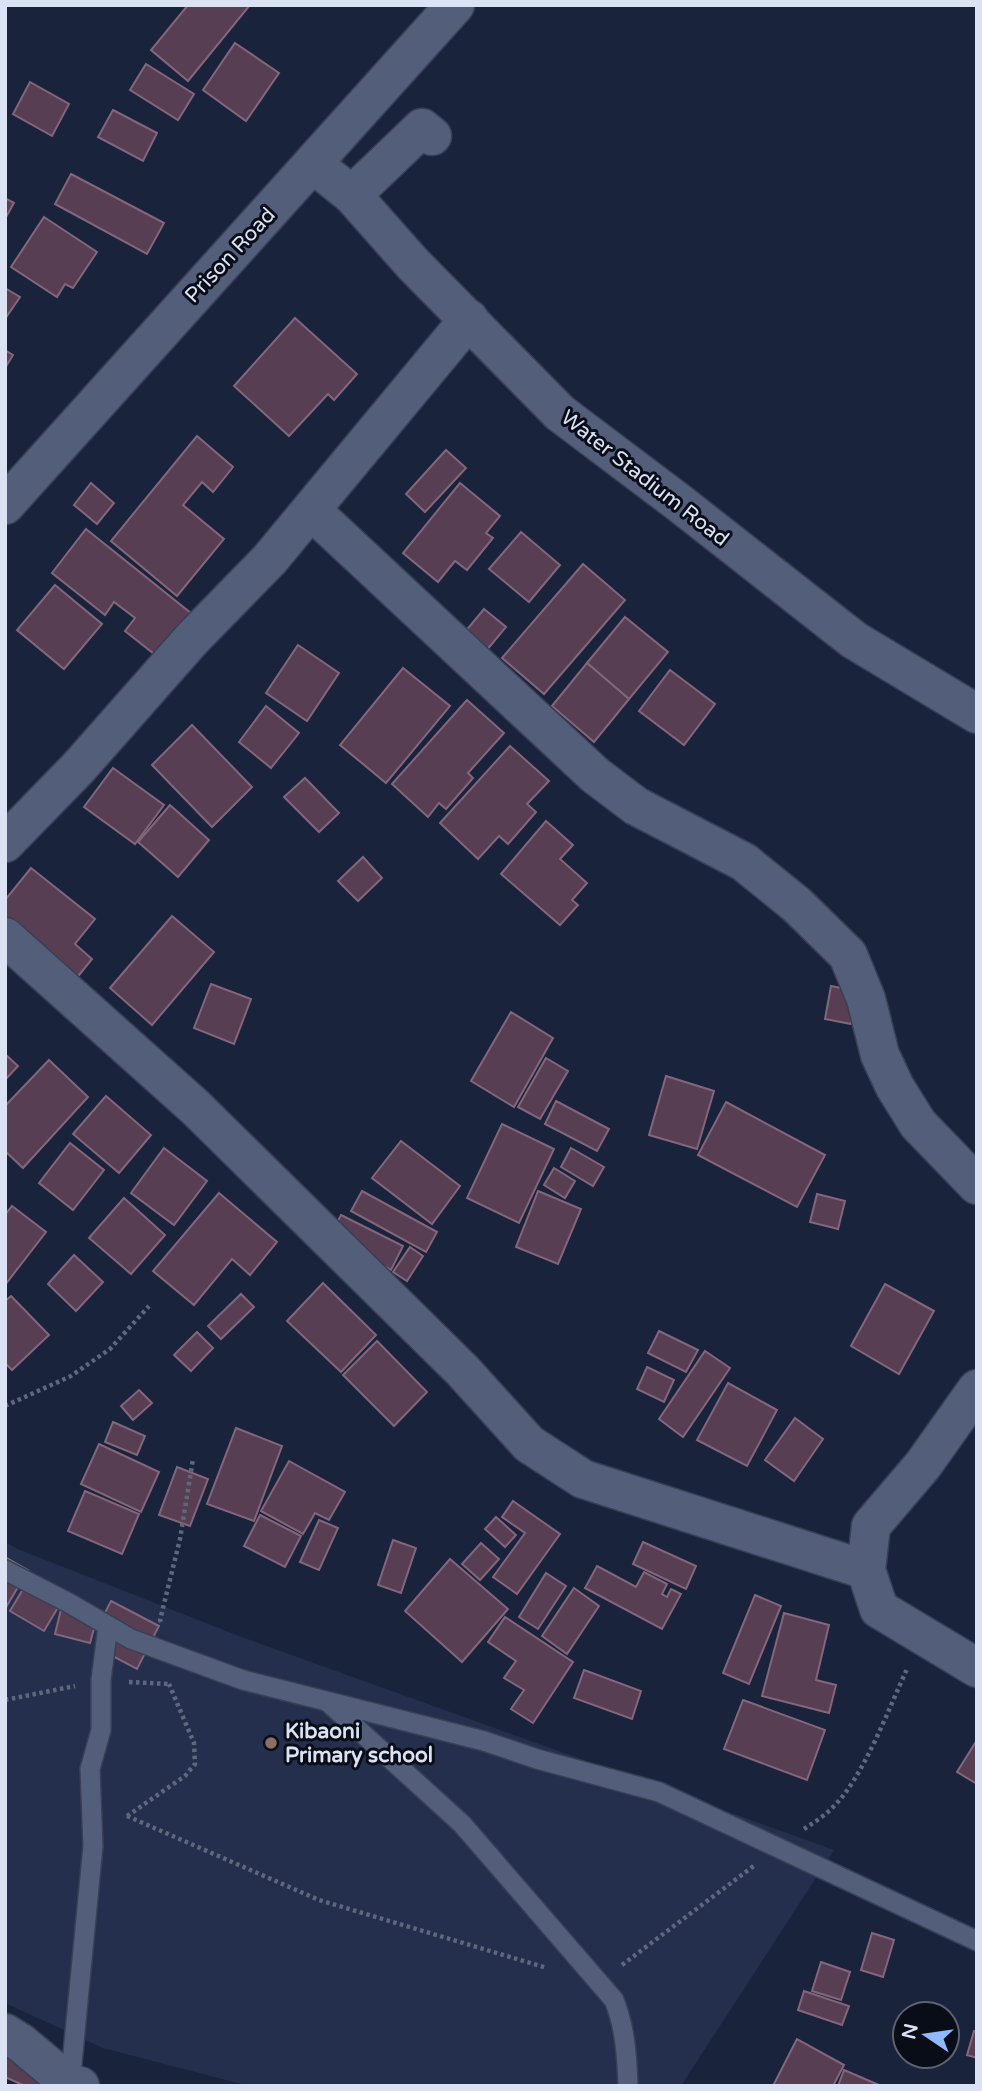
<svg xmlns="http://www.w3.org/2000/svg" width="982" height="2091" font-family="'Varela Round',sans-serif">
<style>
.built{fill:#232f4c}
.building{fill:#583e52;stroke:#83667c;stroke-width:2}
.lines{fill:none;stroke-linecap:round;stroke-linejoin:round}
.lane-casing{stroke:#393f54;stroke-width:22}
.street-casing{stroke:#393f54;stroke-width:41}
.secondary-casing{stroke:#393f54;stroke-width:41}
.path{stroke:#5f677d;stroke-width:4.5;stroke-dasharray:3.5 3.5;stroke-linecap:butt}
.lane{stroke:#535e7b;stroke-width:19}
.street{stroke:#535e7b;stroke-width:38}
.secondary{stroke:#535e7b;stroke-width:38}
.education-dot{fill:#8d6e63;stroke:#090d18;stroke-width:2.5}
.labels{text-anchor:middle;stroke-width:6;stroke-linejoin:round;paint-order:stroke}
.street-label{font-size:21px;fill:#dbe2f3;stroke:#090d18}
.poi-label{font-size:21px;font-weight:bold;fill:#dbe2f3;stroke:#090d18;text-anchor:start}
</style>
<rect width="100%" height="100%" fill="#1a233c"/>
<path class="built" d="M5 1542 20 1550 239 1636 834 1850 681 2086H249L103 2048 5 2003Z"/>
<g class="building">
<path d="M188 5H250L188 81 151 50Z"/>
<path d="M235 43 279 73 246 121 203 90Z"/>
<path d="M146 64 194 94 178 120 130 90Z"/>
<path d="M30 82 69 104 52 136 13 114Z"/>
<path d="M113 110 157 133 143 161 98 137Z"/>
<path d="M71 174 164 223 147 254 55 204Z"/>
<path d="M5 198 14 203 5 219Z"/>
<path d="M44 217 97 252 73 288 65 284 57 297 11 267Z"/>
<path d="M5 288 20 297 5 319Z"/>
<path d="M295 318 357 374 334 400 328 394 289 436 234 386Z"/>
<path d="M5 350 13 355 5 368Z"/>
<path d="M197 436 233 467 213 492 202 482 183 505 224 539 177 596 111 541Z"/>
<path d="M446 450 466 468 425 512 406 494Z"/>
<path d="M91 483 114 503 97 524 74 505Z"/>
<path d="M460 483 500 516 486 533 493 538 467 570 455 561 438 582 403 553Z"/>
<path d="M86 529 192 614 158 657 125 631 135 618 114 602 105 615 52 573Z"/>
<path d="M521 532 560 565 529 602 489 569Z"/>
<path d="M583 564 625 600 544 694 502 658Z"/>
<path d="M55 585 102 624 64 669 17 630Z"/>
<path d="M484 609 506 627 486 651 464 633Z"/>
<path d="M625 617 668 652 629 699 587 663Z"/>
<path d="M298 645 339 673 307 721 266 693Z"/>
<path d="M587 663 629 699 594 742 552 706Z"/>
<path d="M403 668 450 706 386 783 340 745Z"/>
<path d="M670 670 715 704 684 745 639 711Z"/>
<path d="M467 700 504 733 468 773 473 778 446 809 439 803 428 817 392 784Z"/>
<path d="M266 706 299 733 271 768 239 742Z"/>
<path d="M192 725 252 787 212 827 152 765Z"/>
<path d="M510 746 549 781 527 804 536 812 508 844 499 836 478 859 440 823Z"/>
<path d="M113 768 164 805 135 844 84 807Z"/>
<path d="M305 778 339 813 319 832 284 797Z"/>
<path d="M170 805 209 840 178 877 138 842Z"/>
<path d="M546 821 573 845 560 859 587 883 572 900 578 905 560 925 501 874Z"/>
<path d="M363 857 382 878 358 901 338 881Z"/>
<path d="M31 868 95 919 75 944 92 959 75 980 5 923V900Z"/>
<path d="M172 916 214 952 152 1025 110 988Z"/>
<path d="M211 984 251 999 234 1044 194 1028Z"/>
<path d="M831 986 857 991 851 1024 825 1019Z"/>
<path d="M511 1012 553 1038 514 1107 471 1081Z"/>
<path d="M5 1054 18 1066 5 1080Z"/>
<path d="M546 1058 568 1071 540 1119 518 1107Z"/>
<path d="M49 1060 88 1097 23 1168 5 1151V1106Z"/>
<path d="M666 1076 714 1091 697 1149 649 1135Z"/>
<path d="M106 1096 151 1135 119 1173 73 1134Z"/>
<path d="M556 1101 609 1129 597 1151 545 1124Z"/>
<path d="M726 1102 825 1155 797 1207 698 1155Z"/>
<path d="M502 1124 554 1149 519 1223 467 1198Z"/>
<path d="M401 1141 460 1186 432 1224 372 1178Z"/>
<path d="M70 1143 104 1170 73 1210 39 1183Z"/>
<path d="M164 1148 207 1181 174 1225 131 1193Z"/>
<path d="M571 1148 604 1167 593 1186 561 1167Z"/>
<path d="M554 1168 575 1181 565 1198 544 1185Z"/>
<path d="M362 1191 437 1232 426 1252 351 1211Z"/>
<path d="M538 1191 581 1209 558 1264 516 1247Z"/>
<path d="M219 1193 277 1242 250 1275 232 1259 194 1305 153 1271Z"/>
<path d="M817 1194 845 1201 838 1229 810 1222Z"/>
<path d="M124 1198 165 1235 131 1274 89 1238Z"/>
<path d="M12 1206 46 1232 5 1285V1215Z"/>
<path d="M341 1215 403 1246 391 1270 329 1238Z"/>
<path d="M410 1247 423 1256 407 1281 393 1272Z"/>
<path d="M74 1255 103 1282 76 1311 48 1284Z"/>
<path d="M323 1283 376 1335 341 1372 287 1321Z"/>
<path d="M885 1284 934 1311 899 1374 851 1346Z"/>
<path d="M241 1294 254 1307 221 1339 208 1326Z"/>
<path d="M11 1296 49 1335 12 1370 5 1363V1301Z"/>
<path d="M659 1331 698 1350 686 1372 648 1353Z"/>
<path d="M197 1332 213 1348 191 1371 174 1355Z"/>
<path d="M377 1341 427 1392 394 1426 343 1375Z"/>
<path d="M705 1351 730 1368 683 1437 659 1419Z"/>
<path d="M647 1367 674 1380 664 1402 637 1389Z"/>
<path d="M728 1383 777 1410 747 1466 697 1440Z"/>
<path d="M139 1390 152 1403 133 1420 121 1406Z"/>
<path d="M795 1418 823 1439 794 1481 765 1460Z"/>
<path d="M113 1422 145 1436 137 1455 105 1442Z"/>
<path d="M236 1428 282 1446 254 1521 207 1504Z"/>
<path d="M99 1444 159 1472 141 1512 81 1484Z"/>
<path d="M289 1461 345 1492 329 1520 315 1513 303 1534 261 1511Z"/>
<path d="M177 1467 208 1479 190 1526 159 1515Z"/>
<path d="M85 1491 139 1514 122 1554 68 1531Z"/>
<path d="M513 1501 560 1534 517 1594 493 1577 525 1533 502 1517Z"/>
<path d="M260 1515 301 1536 285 1567 244 1546Z"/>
<path d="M496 1517 516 1535 505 1547 485 1529Z"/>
<path d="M319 1520 338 1528 319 1570 300 1562Z"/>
<path d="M393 1540 416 1548 401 1593 378 1585Z"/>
<path d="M643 1542 696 1566 686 1589 633 1564Z"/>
<path d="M481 1543 499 1559 480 1580 462 1564Z"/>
<path d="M5 1557 28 1570 5 1609Z"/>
<path d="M450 1559 508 1609 462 1662 405 1611Z"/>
<path d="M597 1566 636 1587 644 1572 667 1584 662 1594 667 1597 671 1589 681 1594 662 1629 585 1588Z"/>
<path d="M546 1573 566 1586 538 1629 519 1617Z"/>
<path d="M29 1579 63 1599 44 1631 10 1611Z"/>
<path d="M574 1588 599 1606 567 1654 542 1636Z"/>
<path d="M755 1595 781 1606 749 1684 723 1673Z"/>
<path d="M63 1601 99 1611 90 1643 55 1634Z"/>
<path d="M111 1601 159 1626 137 1669 103 1651 109 1637 96 1630Z"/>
<path d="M784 1613 829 1625 816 1680 836 1685 829 1713 762 1696Z"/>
<path d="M505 1617 573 1662 533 1723 511 1709 524 1690 504 1678 516 1661 488 1642Z"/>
<path d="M584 1670 641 1691 632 1719 574 1698Z"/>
<path d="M743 1700 825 1730 807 1780 724 1749Z"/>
<path d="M977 1740V1784L957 1772Z"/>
<path d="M872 1933 894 1940 883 1977 861 1970Z"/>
<path d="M821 1962 850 1972 841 2000 812 1991Z"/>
<path d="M804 1991 849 2006 842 2025 798 2010Z"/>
<path d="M974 2031 977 2032V2058L967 2055Z"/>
<path d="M797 2039 844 2065 833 2086H773Z"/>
<path d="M5 2049 48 2069 40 2086H25L5 2077Z"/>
<path d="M844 2070 879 2085V2086H838Z"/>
</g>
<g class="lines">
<defs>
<g id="lane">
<path d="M5 1570 69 1603 131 1639 243 1680 484 1741 537 1759 659 1792 977 1941"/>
<path d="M329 1703 462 1824 614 2000C625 2027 627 2056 628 2086"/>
<path d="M70 2084 93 1846 90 1769 101 1730V1680L108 1626"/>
</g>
<g id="street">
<path d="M313 164 352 195 413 264 560 413 678 502 854 640 977 714"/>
<path d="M352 195 422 128 432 136"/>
<path d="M312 511 595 775 636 806 744 862 797 905 848 955 866 999 880 1055 895 1087 918 1124 977 1185"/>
<path d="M5 843 79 767 191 640 270 559 469 319"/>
<path d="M5 937 195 1107 463 1371 529 1444 583 1479 866 1570"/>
<path d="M977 1389 923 1465 871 1526 866 1570 879 1609 977 1668"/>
<path d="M5 2033 21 2043 70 2084 80 2086"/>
</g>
<path id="secondary" d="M5 505 455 5"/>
</defs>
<use href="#lane" class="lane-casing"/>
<use href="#street" class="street-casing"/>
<use href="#secondary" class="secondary-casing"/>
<g class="path">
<path d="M5 1406 71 1376 110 1349 149 1306"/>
<path d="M161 1622 160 1620 180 1539 193 1459"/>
<path d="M129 1682 169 1684"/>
<path d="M5 1700 75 1686"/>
<path d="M127 1816 319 1900 547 1968"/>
<path d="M127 1816 185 1776 195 1764 194 1743 169 1684"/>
<path d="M804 1829C813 1823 823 1817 831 1809 862 1781 889 1708 907 1669"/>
<path d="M622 1965 755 1865"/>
</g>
<use href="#lane" class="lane"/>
<use href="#street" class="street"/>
<use href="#secondary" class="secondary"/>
</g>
<circle class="education-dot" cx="271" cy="1743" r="7"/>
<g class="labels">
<g class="street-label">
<text transform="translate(230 255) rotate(-47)" y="7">Prison Road</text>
<text transform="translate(645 478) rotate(38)" y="7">Water Stadium Road</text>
</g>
<g class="poi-label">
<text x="285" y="1738">Kibaoni<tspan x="285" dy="24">Primary school</tspan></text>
</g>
</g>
<rect width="982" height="2091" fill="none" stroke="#dbe2f3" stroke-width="14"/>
<g transform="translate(926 2035) rotate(283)"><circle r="33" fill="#090d18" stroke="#5d6270" stroke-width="2"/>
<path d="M0-5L12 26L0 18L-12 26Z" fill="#8fb8fd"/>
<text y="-10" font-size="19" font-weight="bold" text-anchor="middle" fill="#dbe2f3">N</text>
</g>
</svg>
